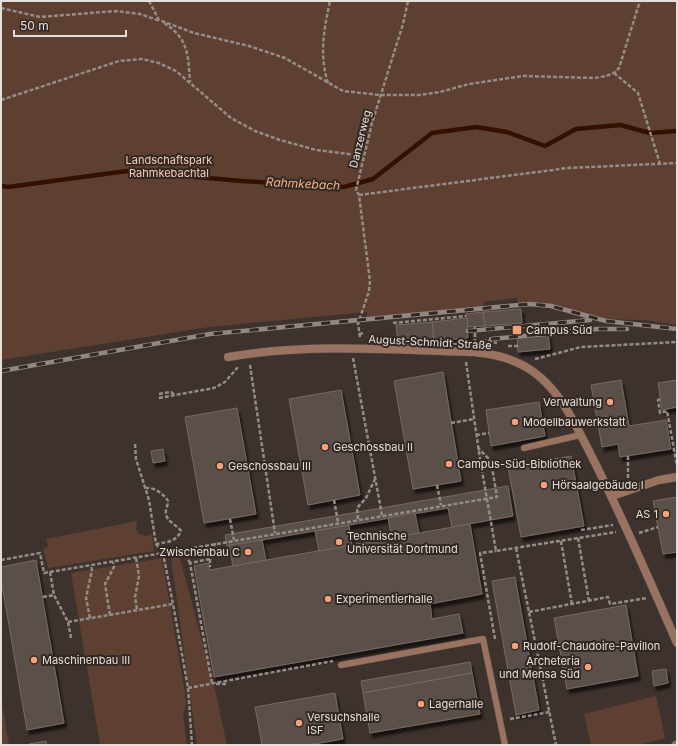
<svg xmlns="http://www.w3.org/2000/svg" width="678" height="746" font-family="Inter,sans-serif">
<style>
.green{fill:#5e4032}
.lines{fill:none;stroke-linecap:round;stroke-linejoin:round}
.stream{stroke:#341000;stroke-width:4.5}
.building{fill:#5a4f49;stroke:#766a64;filter:url(#shadow)}
.lane-casing{stroke:#584e49;stroke-width:7}
.street-casing{stroke:#584e49;stroke-width:9}
.path{stroke:#958c88;stroke-width:2.5;stroke-dasharray:4 2;stroke-linecap:butt}
.lane{stroke:#997260;stroke-width:6}
.street{stroke:#997260;stroke-width:8}
.rail-casing{stroke:#918884;stroke-width:4.5}
.rail{stroke:#332823;stroke-width:3;stroke-dasharray:9;stroke-linecap:butt}
.poi-dot{fill:#f1a17b;stroke:#332823;stroke-width:1.5}
.labels{text-anchor:middle;stroke-width:4;stroke-linejoin:round;paint-order:stroke}
.street-label{font-size:11px;fill:#e5dedb;stroke:#332823}
.park-label{font-size:11px;fill:#f8ccb7;stroke:#332823}
.poi-label{font-size:11px;fill:#e5dedb;stroke:#332823;text-anchor:start}
.water-label{font-size:12px;font-style:italic;fill:#f6af8d;stroke:#332823}
</style>
<defs>
<filter id="shadow"><feDropShadow dx="2.5" dy="4.5" stdDeviation="1" flood-color="#0009"/></filter>
</defs>
<rect width="100%" height="100%" fill="#3d322d"/>
<g class="green">
<path d="M1 1H677V325L646 320 586 319 541 305 519 307 517 298 484 302V310L367 321V312L209 327 1 360Z"/>
<path d="M137 521 136 529 139 534 146 536 152 534 154 551 48 568 43 549 48 546 46 539Z"/>
<path d="M179 555 215 689 227 745H197L171 558Z"/>
<path d="M162 558 185 693 186 706 183 714 187 745H100L71 573Z"/>
<path d="M656 696 665 738 639 745H591L584 714Z"/>
<path d="M1 697 9 745H1Z"/>
</g>
<g class="lines">
<path class="stream" d="M1 186 8 187 127 171 242 181 344 187 373 179 432 133 476 127 507 132 545 146 576 129 620 125 650 133 677 131"/>
</g>
<g class="building">
<path d="M521 309 522 323 485 326 483 312Z"/>
<path d="M483 312 485 326 467 327 466 314Z"/>
<path d="M467 318 468 338 434 341 432 322Z"/>
<path d="M432 322 434 341 398 345 396 325Z"/>
<path d="M548 334 550 349 518 352 517 337Z"/>
<path d="M443 372 461 481 413 489 394 381Z"/>
<path d="M621 380 629 426 666 420 671 449 620 457 618 444 602 447 591 385Z"/>
<path d="M677 380V407L662 410 658 383Z"/>
<path d="M341 390 360 495 308 505 289 399Z"/>
<path d="M539 402 545 436 491 446 486 410Z"/>
<path d="M237 408 256 514 204 523 185 417Z"/>
<path d="M163 449 165 461 153 463 151 451Z"/>
<path d="M571 456 584 526 521 537 508 467Z"/>
<path d="M508 486 513 516 452 527 448 508 227 546 225 535Z"/>
<path d="M677 497V552L663 554 653 501Z"/>
<path d="M415 513 419 533 392 538 388 518Z"/>
<path d="M470 524 482 594 430 604 432 619 459 614 463 633 214 677 194 566 209 563 210 570Z"/>
<path d="M349 525 352 545 319 551 315 531Z"/>
<path d="M262 540 266 560 233 566 229 545Z"/>
<path d="M36 560 64 723 27 730 1 579V567Z"/>
<path d="M515 577 539 710 516 715 492 581Z"/>
<path d="M626 605 638 676 567 689 554 618Z"/>
<path d="M470 662 472 673 363 693 361 681Z"/>
<path d="M666 669 668 683 654 686 652 671Z"/>
<path d="M472 673 480 714 370 733 363 693Z"/>
<path d="M335 693 343 739 308 745H262L255 707Z"/>
<path d="M46 741 47 745H29V744Z"/>
</g>
<g class="lines">
<defs>
<g id="lane">
<path d="M524 448 580 435"/>
<path d="M341 665 483 639 505 745"/>
</g>
<g id="street">
<path d="M228 357C309 343 392 350 473 352 497 354 522 361 540 377 562 396 574 422 587 447 620 511 648 577 677 643"/>
<path d="M612 496 659 480 677 477"/>
<path d="M676 745H677"/>
</g>
</defs>
<use href="#lane" class="lane-casing"/>
<use href="#street" class="street-casing"/>
<g class="path">
<path d="M149 1 159 20 194 33 249 46 285 58 343 91 380 95H420L440 92 469 84 523 76 594 78 606 76 614 73 619 68 640 1"/>
<path d="M1 8 40 17 116 11 140 14 160 21"/>
<path d="M164 23C189 39 188 55 190 82"/>
<path d="M614 73 638 93 660 164"/>
<path d="M328 83C319 55 324 29 330 1"/>
<path d="M1 100 119 61 142 59 159 63 176 71 231 118 255 131 280 140 316 150 364 156"/>
<path d="M359 195 568 168 677 163"/>
<path d="M393 323 466 316"/>
<path d="M475 327V342"/>
<path d="M359 334 365 333"/>
<path d="M360 337 358 324 369 291 370 281 359 195 356 190 372 123 403 24 408 1"/>
<path d="M482 340 497 343"/>
<path d="M508 346H518"/>
<path d="M353 358 382 515"/>
<path d="M535 359 581 347 677 342"/>
<path d="M466 362 480 459 496 551 616 532"/>
<path d="M250 365 275 533"/>
<path d="M159 394 171 392 175 395"/>
<path d="M159 398 214 388 225 382 238 367"/>
<path d="M660 399 658 400 660 413 667 411 677 466"/>
<path d="M451 423 474 419"/>
<path d="M476 435 489 433"/>
<path d="M135 444 136 459 149 500 156 544C167 542 176 542 181 531 177 525 167 522 166 514 165 511 168 505 168 501 164 494 154 487 146 488"/>
<path d="M628 456V480"/>
<path d="M437 485 441 505"/>
<path d="M334 500 338 522"/>
<path d="M230 519 234 540"/>
<path d="M358 519 357 508 366 498 375 479"/>
<path d="M581 530 613 525"/>
<path d="M639 533 658 527"/>
<path d="M578 538 589 601"/>
<path d="M561 541 572 604"/>
<path d="M156 544 163 553 497 497 491 461 478 448"/>
<path d="M516 548 556 745"/>
<path d="M183 549 190 563"/>
<path d="M136 558 139 576 135 597 137 610"/>
<path d="M210 559V567"/>
<path d="M1 560 40 553 44 573 163 553 173 604"/>
<path d="M50 572 54 595 68 622 71 638"/>
<path d="M43 597 54 595"/>
<path d="M529 612 608 597 610 604 647 598"/>
<path d="M110 615 105 584 114 567 113 562"/>
<path d="M90 618 86 598 92 570 91 565"/>
<path d="M68 622 173 604 188 688 192 745"/>
<path d="M495 639 480 553 496 551"/>
<path d="M212 683 190 563 210 559 215 543"/>
<path d="M216 684H228"/>
<path d="M188 688 333 661"/>
<path d="M510 719 550 712"/>
</g>
<use href="#lane" class="lane"/>
<use href="#street" class="street"/>
<defs>
<g id="rail">
<path d="M468 331 590 320"/>
<path d="M491 339 597 329H627"/>
<path d="M1 371 210 334 530 304 551 306 606 321 677 329"/>
</g>
</defs>
<use href="#rail" class="rail-casing"/>
<use href="#rail" class="rail"/>
</g>
<g class="poi-dot">
<rect x="512" y="325" width="10" height="10" rx="2"/>
<circle cx="610" cy="402" r="4"/>
<circle cx="515" cy="422" r="4"/>
<circle cx="325" cy="447" r="4"/>
<circle cx="449" cy="464" r="4"/>
<circle cx="220" cy="466" r="4"/>
<circle cx="544" cy="485" r="4"/>
<circle cx="666" cy="514" r="4"/>
<circle cx="339" cy="542" r="4"/>
<circle cx="248" cy="552" r="4"/>
<circle cx="328" cy="599" r="4"/>
<circle cx="515" cy="646" r="4"/>
<circle cx="34" cy="660" r="4"/>
<circle cx="588" cy="667" r="4"/>
<circle cx="421" cy="704" r="4"/>
<circle cx="299" cy="723" r="4"/>
</g>
<g class="labels">
<g class="street-label">
<text transform="translate(360 139) rotate(-76)" y="4">Danzerweg</text>
<text transform="translate(430 342) rotate(3)" y="4">August-Schmidt-Straße</text>
</g>
<g class="park-label">
<text x="169" y="164">Landschaftspark<tspan x="169" dy="13">Rahmkebachtal</tspan></text>
</g>
<g class="poi-label">
<text x="526" y="334">Campus Süd</text>
<text x="602" y="406" text-anchor="end">Verwaltung</text>
<text x="523" y="426">Modellbauwerkstatt</text>
<text x="333" y="451">Geschossbau II</text>
<text x="457" y="468">Campus-Süd-Bibliothek</text>
<text x="228" y="470">Geschossbau III</text>
<text x="552" y="489">Hörsaalgebäude I</text>
<text x="658" y="518" text-anchor="end">AS 1</text>
<text x="347" y="540">Technische<tspan x="347" dy="13">Universität Dortmund</tspan></text>
<text x="240" y="556" text-anchor="end">Zwischenbau C</text>
<text x="336" y="603">Experimentierhalle</text>
<text x="523" y="650">Rudolf-Chaudoire-Pavillon</text>
<text x="42" y="664">Maschinenbau III</text>
<text x="580" y="665" text-anchor="end">Archeteria<tspan x="580" dy="13">und Mensa Süd</tspan></text>
<text x="429" y="708">Lagerhalle</text>
<text x="307" y="721">Versuchshalle<tspan x="307" dy="13">ISF</tspan></text>
</g>
<g class="water-label">
<text transform="translate(303 184) rotate(3)" y="4">Rahmkebach</text>
</g>
</g>
<rect width="678" height="746" fill="none" stroke="#e5dedb" stroke-width="4"/>
<path d="M14 30v6h112v-6" fill="none" stroke="#e5dedb" stroke-width="2"/>
<text x="20" y="30" font-size="12" fill="#e5dedb" stroke="#332823" stroke-width="3" paint-order="stroke">50 m</text>
</svg>
